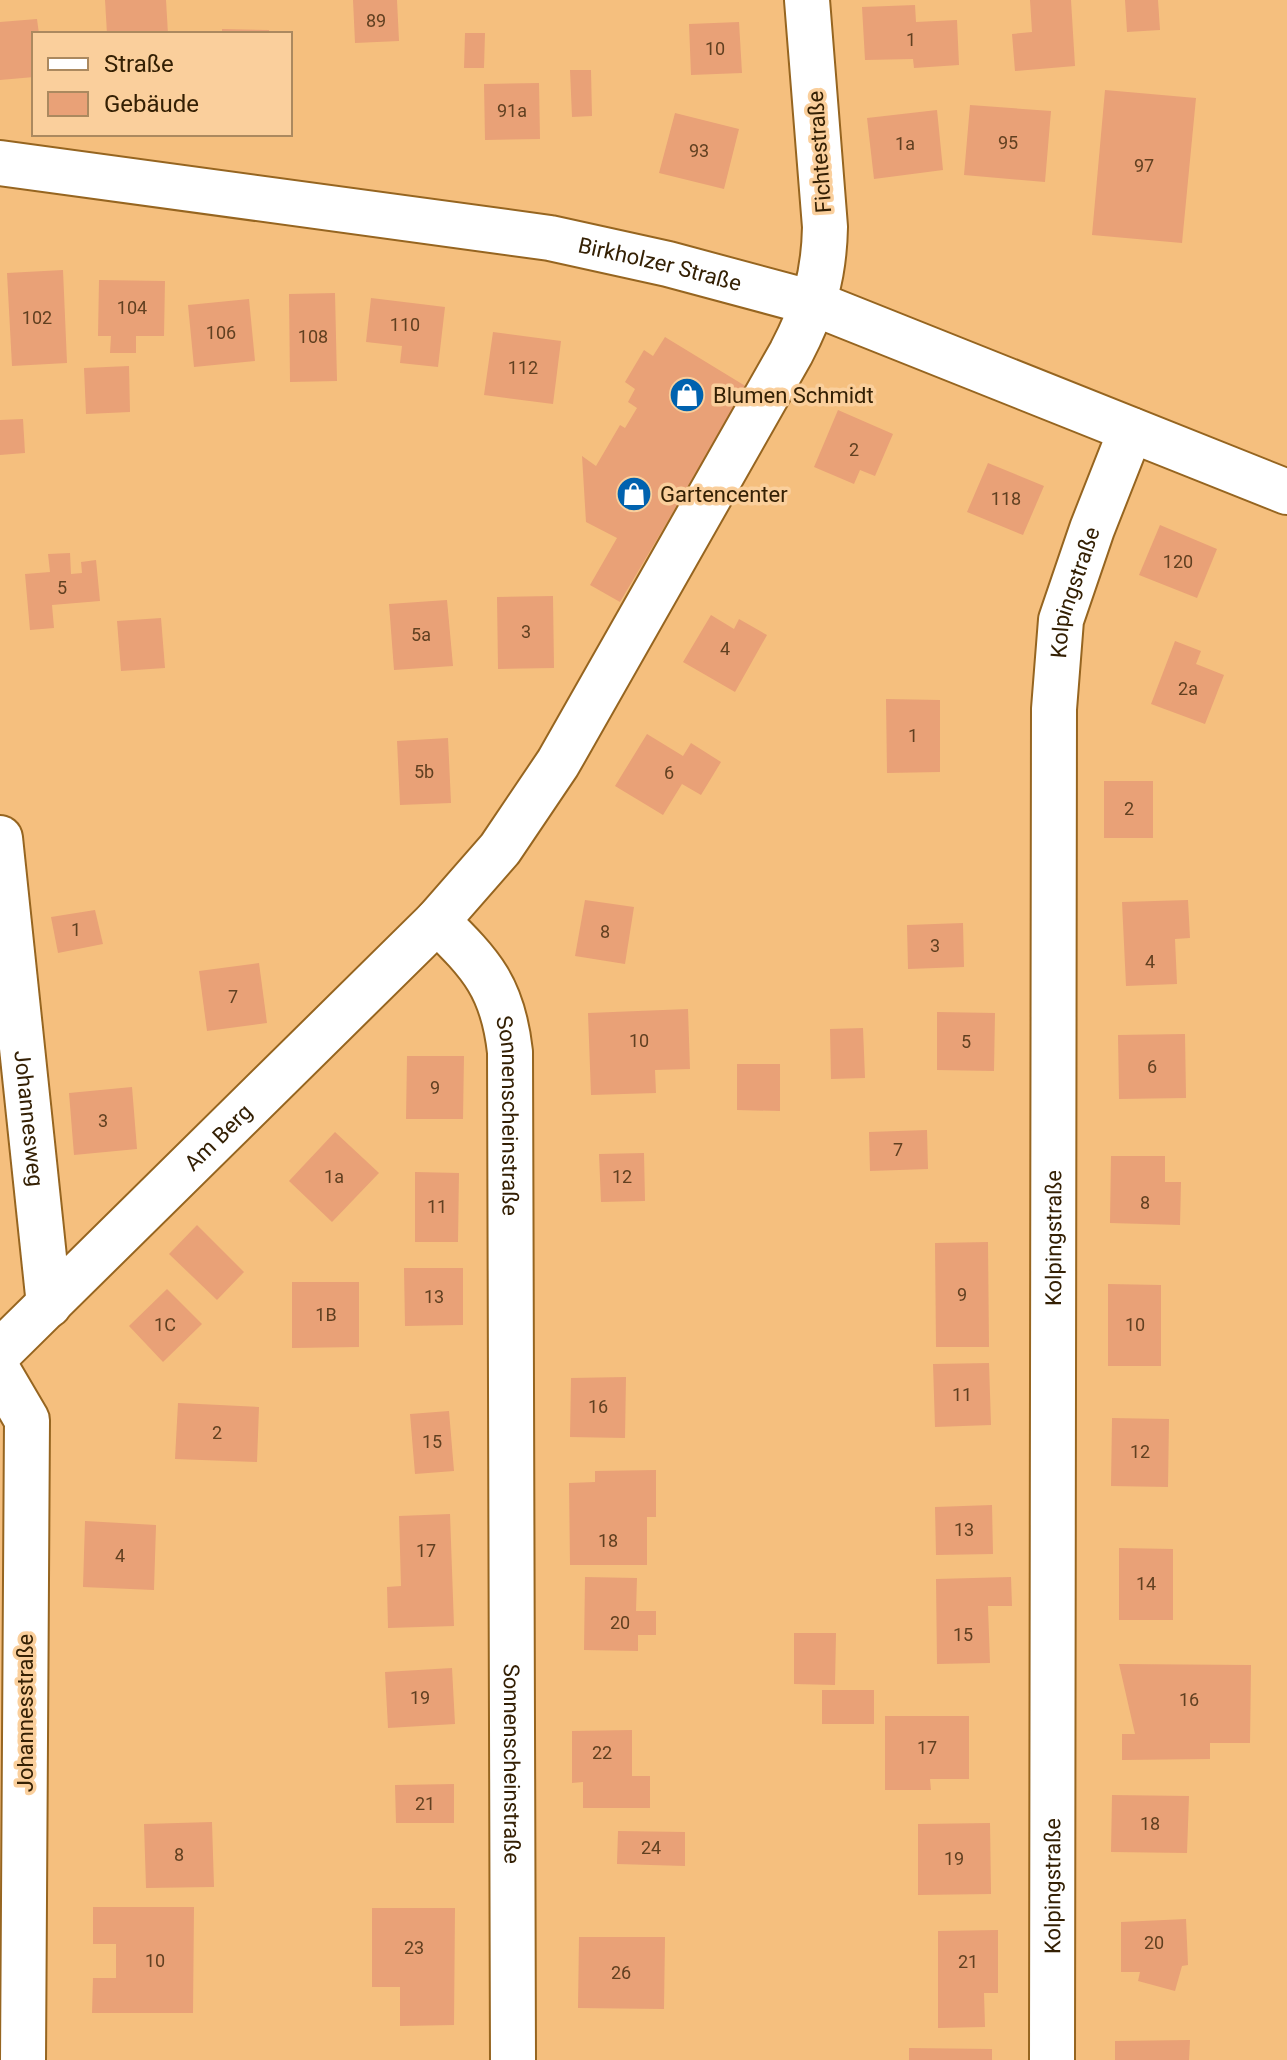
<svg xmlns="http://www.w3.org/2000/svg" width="1287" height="2060" font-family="Roboto,sans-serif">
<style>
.building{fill:#e9a177}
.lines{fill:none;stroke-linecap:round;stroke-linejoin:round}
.minor-casing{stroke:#966520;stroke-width:48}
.minor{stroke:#fff;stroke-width:44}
.labels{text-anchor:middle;stroke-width:7;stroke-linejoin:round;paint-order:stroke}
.number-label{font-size:18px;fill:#614021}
.street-label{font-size:22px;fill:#342004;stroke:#facf9c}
.poi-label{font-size:22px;fill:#342004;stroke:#facf9c;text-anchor:start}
</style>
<rect width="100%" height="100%" fill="#f5bf7e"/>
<g class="building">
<path d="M105 0H166L168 34H107Z"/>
<path d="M353 0H397L399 41 355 43Z"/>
<path d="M1030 0H1071L1075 66 1015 71 1012 34 1032 32Z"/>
<path d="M1125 0H1158L1160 30 1127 32Z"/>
<path d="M915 5 916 22 957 20 959 65 914 68 913 59 865 60 862 7Z"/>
<path d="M37 19 39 34H34V77L0 80V22Z"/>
<path d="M739 22 742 73 691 75 689 24Z"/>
<path d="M222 29 269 30V34H222Z"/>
<path d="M465 33H485L484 68H464Z"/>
<path d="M570 70H591L592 116 572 117Z"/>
<path d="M539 83 540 139 485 140 484 84Z"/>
<path d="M1105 90 1196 98 1182 243 1092 235Z"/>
<path d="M970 105 1051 111 1045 182 964 175Z"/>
<path d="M937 110 943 170 874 179 867 118Z"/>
<path d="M675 113 739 129 724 189 659 173Z"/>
<path d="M63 270 67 363 12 366 7 273Z"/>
<path d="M99 280 165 281 164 336H136V353H110L111 336H98Z"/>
<path d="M335 293 337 381 290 382 289 294Z"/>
<path d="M371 298 445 307 438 367 400 363 402 346 366 342Z"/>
<path d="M249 299 255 361 194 367 188 305Z"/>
<path d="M493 332 561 341 553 404 484 395Z"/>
<path d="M665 337 747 387 620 602 590 585 617 538 586 522 582 456 596 466 620 425 625 428 637 408 628 402 635 389 625 382 644 350 653 356Z"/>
<path d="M129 366 130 412 86 414 84 368Z"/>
<path d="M838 410 893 434 875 476 860 470 854 484 814 467Z"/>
<path d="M23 419 25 453 0 455V420Z"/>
<path d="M988 463 1044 486 1023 535 967 512Z"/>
<path d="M1160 525 1217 549 1197 598 1139 575Z"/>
<path d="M70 553 71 574 82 573 81 562 96 560 100 601 52 605 54 628 30 630 25 574 50 572 48 554Z"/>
<path d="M553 596 554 668 498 669 497 597Z"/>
<path d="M447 600 453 666 394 670 389 604Z"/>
<path d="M711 615 734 629 739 619 767 635 735 692 683 662Z"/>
<path d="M161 618 165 668 121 671 117 621Z"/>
<path d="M1175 641 1201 651 1196 664 1224 675 1205 724 1151 704Z"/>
<path d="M886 699 940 700V772L887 773Z"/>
<path d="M647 734 683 756 691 743 721 762 701 795 682 784 663 815 615 786Z"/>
<path d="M448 738 451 803 400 805 397 741Z"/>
<rect x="1104" y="781" width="49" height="57"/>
<path d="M585 900 634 907 625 964 575 956Z"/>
<path d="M1188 900 1190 938 1175 939 1177 984 1126 986 1122 902Z"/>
<path d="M95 910 103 944 58 953 51 917Z"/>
<path d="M963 923 964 967 908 969 907 925Z"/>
<path d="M259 963 267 1023 207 1031 199 971Z"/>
<path d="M688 1009 690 1069 655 1070 656 1093 591 1095 588 1013Z"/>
<path d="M937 1012 995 1013 994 1071 937 1070Z"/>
<path d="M863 1028 865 1078 831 1079 830 1029Z"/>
<path d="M1185 1034 1186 1098 1119 1099 1118 1035Z"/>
<path d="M407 1056H464L463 1119H406Z"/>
<path d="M737 1064H780V1111L737 1110Z"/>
<path d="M132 1087 137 1149 74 1155 69 1093Z"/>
<path d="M927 1130 928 1169 870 1171 869 1132Z"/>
<path d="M335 1132 379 1173 332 1222 289 1181Z"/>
<path d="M644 1153 645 1201 601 1202 599 1154Z"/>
<path d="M1111 1156H1165V1182H1181L1180 1225 1110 1223Z"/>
<path d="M415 1172 459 1173 458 1242H415Z"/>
<path d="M197 1225 244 1272 217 1300 169 1254Z"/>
<path d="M988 1242 989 1347H936L935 1243Z"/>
<path d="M404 1268H463V1325L405 1326Z"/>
<path d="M292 1282H359V1347L292 1348Z"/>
<path d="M1108 1284 1161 1285V1366H1108Z"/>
<path d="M167 1289 202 1324 163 1362 129 1326Z"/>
<path d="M989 1363 991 1425 935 1427 933 1364Z"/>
<path d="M626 1377 625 1438 570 1437 571 1378Z"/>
<path d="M178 1403 259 1407 257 1462 175 1459Z"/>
<path d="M449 1411 454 1471 415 1474 410 1414Z"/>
<path d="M1112 1418 1169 1419 1168 1487 1111 1486Z"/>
<path d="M656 1470V1517H647V1565H570L569 1483 595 1482V1471Z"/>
<path d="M992 1505 993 1554 936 1555 935 1507Z"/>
<path d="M450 1514 454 1626 388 1628 387 1587 401 1586 399 1516Z"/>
<path d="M85 1521 156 1525 154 1590 83 1587Z"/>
<path d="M1119 1548 1173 1549V1620H1119Z"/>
<path d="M585 1577 637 1578 636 1611H656V1635H638V1651L584 1650Z"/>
<path d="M1011 1577 1012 1606H988L990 1663 937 1664 936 1579Z"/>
<path d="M794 1633H836L835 1685 794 1684Z"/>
<path d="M1119 1664 1251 1665 1250 1743H1210V1759L1122 1760V1734H1135Z"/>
<path d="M452 1668 455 1724 388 1728 385 1672Z"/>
<rect x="822" y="1690" width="52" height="34"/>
<path d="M885 1716H969V1779H930L931 1790H885Z"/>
<path d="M632 1730V1776H650V1808H583V1782L572 1783V1731Z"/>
<path d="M454 1784V1823H396L395 1785Z"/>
<path d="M1112 1795 1189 1796 1187 1853 1111 1852Z"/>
<path d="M212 1822 214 1887 146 1888 144 1824Z"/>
<path d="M990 1823 991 1894 918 1895V1824Z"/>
<path d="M618 1831 685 1832V1866L617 1864Z"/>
<path d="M93 1907H194L193 2013H92L93 1978H116V1944H93Z"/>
<path d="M372 1908H455L454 2025 400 2026V1987H372Z"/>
<path d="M1186 1919 1188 1965 1182 1966 1175 1991 1138 1981 1140 1972H1121V1922Z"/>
<path d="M998 1930V1993H984L985 2027 938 2028V1931Z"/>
<path d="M579 1937H665L664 2009 578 2008Z"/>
<path d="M1190 2040 1189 2060H1115V2041Z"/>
<path d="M909 2048 992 2049V2060H909Z"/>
</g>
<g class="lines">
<defs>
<g id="minor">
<path id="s1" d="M0 163 550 238 668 264 813 303 1287 492"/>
<path id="s2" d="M0 838 49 1305"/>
<path id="s3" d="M437 921C482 965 503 988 510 1052L513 2060"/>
<path id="s4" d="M0 1352 437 921 500 849 558 763 791 353C814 309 824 276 825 227L807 0"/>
<path d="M0 1374 27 1420 23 2060"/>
<path id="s5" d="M1052 2060 1054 709 1061 620 1092 529 1131 430"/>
</g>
</defs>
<use href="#minor" class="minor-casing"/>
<use href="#minor" class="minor"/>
</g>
<defs>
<symbol id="shop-disc" viewBox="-11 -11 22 22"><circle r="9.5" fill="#0062af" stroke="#facf9c"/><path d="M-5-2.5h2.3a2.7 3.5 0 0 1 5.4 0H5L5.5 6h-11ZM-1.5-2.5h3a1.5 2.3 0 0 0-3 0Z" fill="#fff"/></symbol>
</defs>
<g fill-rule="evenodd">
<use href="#shop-disc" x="667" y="375" width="40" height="40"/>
<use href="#shop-disc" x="614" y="474" width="40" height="40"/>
</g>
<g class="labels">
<g class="number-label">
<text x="376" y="27">89</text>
<text x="911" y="46">1</text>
<text x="715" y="55">10</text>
<text x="512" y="117">91a</text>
<text x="1008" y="149">95</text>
<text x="905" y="150">1a</text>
<text x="699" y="157">93</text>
<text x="1144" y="172">97</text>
<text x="132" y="314">104</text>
<text x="37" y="324">102</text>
<text x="405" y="331">110</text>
<text x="221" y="339">106</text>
<text x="313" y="343">108</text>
<text x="523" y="374">112</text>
<text x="854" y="456">2</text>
<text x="1006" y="505">118</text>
<text x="1178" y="568">120</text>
<text x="62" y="594">5</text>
<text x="526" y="638">3</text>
<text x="421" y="641">5a</text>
<text x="725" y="655">4</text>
<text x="1188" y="695">2a</text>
<text x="913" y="742">1</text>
<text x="424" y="778">5b</text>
<text x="669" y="779">6</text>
<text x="1129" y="815">2</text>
<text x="76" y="936">1</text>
<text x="605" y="938">8</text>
<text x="935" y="952">3</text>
<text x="1150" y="968">4</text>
<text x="233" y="1003">7</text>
<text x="639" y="1047">10</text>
<text x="966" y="1048">5</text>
<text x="1152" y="1073">6</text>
<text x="435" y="1094">9</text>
<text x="103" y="1127">3</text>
<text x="898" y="1156">7</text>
<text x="334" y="1183">1a</text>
<text x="622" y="1183">12</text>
<text x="1145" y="1209">8</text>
<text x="437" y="1213">11</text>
<text x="962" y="1301">9</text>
<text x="434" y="1303">13</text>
<text x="326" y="1321">1B</text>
<text x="165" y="1331">1C</text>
<text x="1135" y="1331">10</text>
<text x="962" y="1401">11</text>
<text x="598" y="1413">16</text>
<text x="217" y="1439">2</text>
<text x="432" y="1448">15</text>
<text x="1140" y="1458">12</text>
<text x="964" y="1536">13</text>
<text x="608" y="1547">18</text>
<text x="426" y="1557">17</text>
<text x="120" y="1562">4</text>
<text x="1146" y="1590">14</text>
<text x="620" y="1629">20</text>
<text x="963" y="1641">15</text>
<text x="420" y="1704">19</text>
<text x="1189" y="1706">16</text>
<text x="927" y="1754">17</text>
<text x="602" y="1759">22</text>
<text x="425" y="1810">21</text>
<text x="1150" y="1830">18</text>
<text x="651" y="1854">24</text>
<text x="179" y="1861">8</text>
<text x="954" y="1865">19</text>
<text x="1154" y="1949">20</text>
<text x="414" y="1954">23</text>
<text x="155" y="1967">10</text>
<text x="968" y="1968">21</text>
<text x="621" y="1979">26</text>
</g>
<g class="street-label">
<text transform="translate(819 152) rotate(-94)" y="8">Fichtestraße</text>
<text dy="8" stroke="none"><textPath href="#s1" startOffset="668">Birkholzer Straße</textPath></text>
<text dy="8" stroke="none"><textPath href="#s5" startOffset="1470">Kolpingstraße</textPath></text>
<text dy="8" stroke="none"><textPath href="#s3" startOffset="218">Sonnenscheinstraße</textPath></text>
<text dy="8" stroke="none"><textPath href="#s2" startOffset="282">Johannesweg</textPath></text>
<text dy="8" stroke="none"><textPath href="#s4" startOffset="306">Am Berg</textPath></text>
<text dy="8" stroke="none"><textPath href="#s5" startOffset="822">Kolpingstraße</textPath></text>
<text transform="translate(25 1713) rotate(-90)" y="8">Johannesstraße</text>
<text dy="8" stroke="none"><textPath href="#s3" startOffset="866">Sonnenscheinstraße</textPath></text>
<text dy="8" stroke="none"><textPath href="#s5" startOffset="174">Kolpingstraße</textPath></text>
</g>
<g class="poi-label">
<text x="713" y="403">Blumen Schmidt</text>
<text x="660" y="502">Gartencenter</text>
</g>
</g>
<rect x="32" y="32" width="260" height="104" fill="#facf9c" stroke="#ab895f" stroke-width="2"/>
<rect x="48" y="58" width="40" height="12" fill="#ffffff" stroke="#ab895f" stroke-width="2"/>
<text x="104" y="72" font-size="24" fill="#342004">Straße</text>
<rect x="48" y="92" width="40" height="24" fill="#e9a177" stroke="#ab895f" stroke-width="2"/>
<text x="104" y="112" font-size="24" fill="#342004">Gebäude</text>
</svg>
